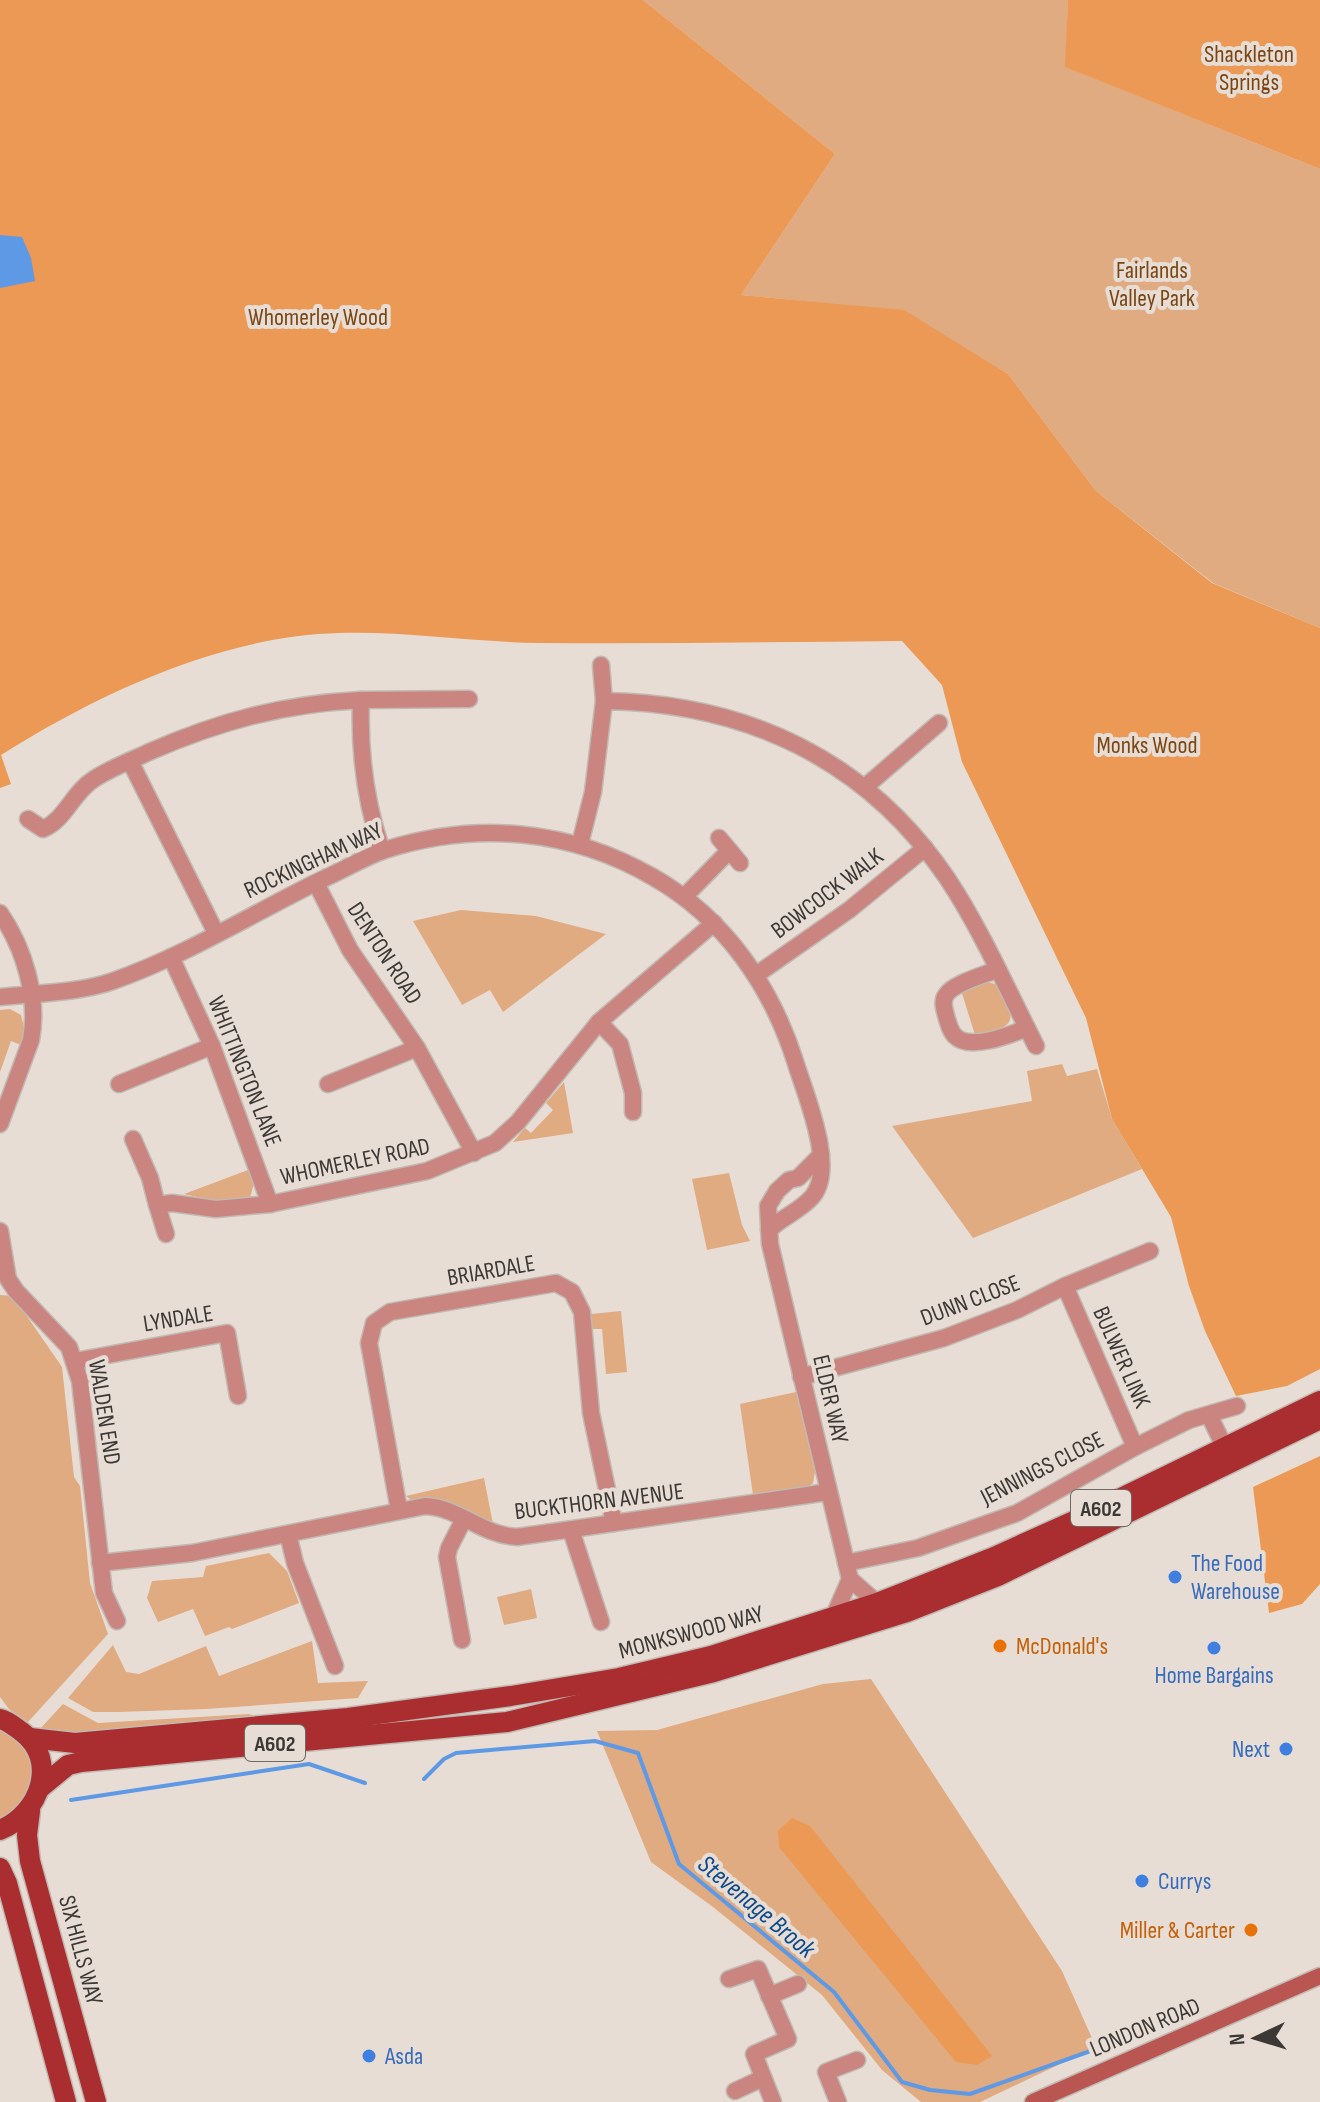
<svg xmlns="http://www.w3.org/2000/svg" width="1320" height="2102" font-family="'Sofia Sans Condensed',sans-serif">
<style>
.green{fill:#e0ab80}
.forest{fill:#eb9954}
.water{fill:#5e99e5}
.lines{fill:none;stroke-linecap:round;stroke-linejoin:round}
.stream{stroke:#5e99e5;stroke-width:4}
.minor-casing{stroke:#c1b9b2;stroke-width:19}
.secondary-casing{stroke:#c1b9b2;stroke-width:19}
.primary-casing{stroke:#c1b9b2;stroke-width:23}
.minor{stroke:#ca8580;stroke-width:16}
.secondary{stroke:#b95652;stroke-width:16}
.primary{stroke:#aa2d2f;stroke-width:20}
.shop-dot{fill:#3f7fe0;stroke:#e7ddd5;stroke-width:3}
.food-dot{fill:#e8710a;stroke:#e7ddd5;stroke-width:3}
.labels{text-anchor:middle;stroke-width:8;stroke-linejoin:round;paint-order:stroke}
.shield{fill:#e7ddd5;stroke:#6f6a65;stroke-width:2}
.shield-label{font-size:22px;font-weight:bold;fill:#3c3835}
.park-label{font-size:24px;fill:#7b4612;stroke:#e7ddd5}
.street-label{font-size:24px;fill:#3c3835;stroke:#e7ddd5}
.shop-label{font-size:24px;fill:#366cbe;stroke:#e7ddd5;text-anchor:start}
.food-label{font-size:24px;fill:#c56008;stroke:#e7ddd5;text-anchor:start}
.water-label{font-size:26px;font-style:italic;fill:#0c498d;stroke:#e7ddd5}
</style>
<rect width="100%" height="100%" fill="#e7ddd5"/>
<g class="green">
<path d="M643 0H1068L1066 67 1320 169V628L1213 583 1096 491 1008 374 904 311 741 295 835 154Z"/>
<path d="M461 910 536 916 606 934 503 1012 490 990 462 1005 413 921Z"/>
<path d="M988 982 1000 986C1018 1022 1015 1028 975 1035L961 990Z"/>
<path d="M10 1009 21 1015 25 1032 21 1045 11 1041 0 1072V1010Z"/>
<path d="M1062 1064 1067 1076 1097 1069 1112 1119 1142 1169 973 1238 892 1126 1032 1101 1027 1071Z"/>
<path d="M564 1082 573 1133 513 1142 525 1128 531 1133 553 1110 546 1103Z"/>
<path d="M248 1170 254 1184C252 1188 252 1193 250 1197 241 1209 197 1197 184 1194Z"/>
<path d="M729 1173 742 1225 750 1241 707 1250 692 1179Z"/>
<path d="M0 1295 13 1296 62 1367 74 1477 80 1486 90 1583 108 1634 28 1722 9 1709 0 1697Z"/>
<path d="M621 1311 627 1372 606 1374 602 1329H592L591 1314Z"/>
<path d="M796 1392 815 1472 813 1483 797 1495 754 1502 740 1404Z"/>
<path d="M484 1478 493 1524 443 1500 414 1502 406 1496Z"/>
<path d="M269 1553 287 1571 299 1603 232 1629 229 1627 205 1636 193 1609 158 1622 147 1598 152 1581 203 1577 206 1566Z"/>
<path d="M531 1589 537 1618 504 1625 497 1597Z"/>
<path d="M312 1641 318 1683 368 1681 358 1698 206 1709 118 1712H93L68 1698 113 1645 126 1672 139 1674 206 1646 219 1676Z"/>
<path d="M871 1679 1062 1971 1096 2047 980 2102H921L882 2070 822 1995 713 1907 651 1862 597 1731 657 1730 823 1684Z"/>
<path d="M63 1704 98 1723 249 1714 261 1718 80 1738 39 1730Z"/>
<path d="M0 1730C22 1739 42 1767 31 1792 26 1803 9 1815 0 1824Z"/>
</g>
<g class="forest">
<path d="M0 0H643L835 154 741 295 904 310 1008 374 1096 491 1212 583 1320 628V1369L1287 1386 1236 1396 1205 1331 1189 1286 1171 1217 1112 1119 1086 1018 962 762 942 685 902 641C781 642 660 644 539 643 472 642 406 631 339 633 222 636 99 693 1 755L11 784 0 788Z"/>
<path d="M1068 0H1320V169L1065 67Z"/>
<path d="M1320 1456V1584L1302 1604 1269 1613 1253 1487Z"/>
<path d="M792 1818 810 1826 992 2056 977 2065 956 2062 779 1847 778 1831Z"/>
</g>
<path class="water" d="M0 235 22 237 31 258 35 281 0 288Z"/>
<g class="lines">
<g class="stream">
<path d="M424 1779 444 1759 456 1753 595 1741 638 1753 679 1864 834 1992 902 2082 930 2090 970 2094 1096 2049"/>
<path d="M71 1800 309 1764 365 1783"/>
</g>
<defs>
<g id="minor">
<path d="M601 665 604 701"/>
<path d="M130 761 216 933"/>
<path d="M865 787 939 723"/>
<path d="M28 819 43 829C66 819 72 793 94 779 111 768 130 761 149 752 220 721 283 704 361 700"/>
<path d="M719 838 740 863"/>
<path d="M580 844 593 792 604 701C746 703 866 759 947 878 981 929 1008 991 1036 1046"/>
<path d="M382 851C365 801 359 753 361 700L469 699"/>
<path d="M316 883 350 950 417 1048 474 1153"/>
<path d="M684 897 729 851"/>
<path d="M0 913C24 948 39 997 31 1040L0 1124"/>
<path d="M171 957 212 1046 270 1204"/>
<path d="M996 970C984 975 952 984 946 995 941 1002 945 1011 947 1019 949 1025 950 1031 955 1036 969 1051 1010 1035 1027 1028"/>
<path d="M756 975 849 910 925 848"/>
<path d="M0 997C37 993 79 993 113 981 187 955 255 912 325 878 345 869 365 857 385 850 477 821 570 829 653 877 725 918 772 987 796 1064 806 1096 837 1169 812 1197 800 1211 782 1217 769 1230"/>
<path d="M599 1022 620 1044 633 1093V1112"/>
<path d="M119 1084 212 1046"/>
<path d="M328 1084 417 1048"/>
<path d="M133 1139 150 1178 157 1205 172 1203 216 1209 270 1204 427 1171 495 1143 518 1122 599 1022 714 923"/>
<path d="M821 1155 798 1178 789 1180 777 1191 768 1206 770 1244 850 1579 877 1603"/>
<path d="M157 1205 166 1234"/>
<path d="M0 1231 8 1279 16 1291 69 1347 80 1381 104 1593 117 1621"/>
<path d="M1065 1286 1135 1447"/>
<path d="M75 1361 227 1333 238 1396"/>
<path d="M801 1377 944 1338 1017 1310 1065 1286 1150 1251"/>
<path d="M1209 1415 1225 1448"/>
<path d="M399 1510 369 1343 374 1323 390 1312 556 1283 572 1292 582 1312 591 1413 614 1523"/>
<path d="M571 1530 601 1622"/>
<path d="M288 1534 295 1563 335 1666"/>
<path d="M100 1563 192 1553 425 1506C458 1507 481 1535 517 1537L828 1492"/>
<path d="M846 1563 918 1548 1017 1513 1135 1447 1189 1420 1237 1406"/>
<path d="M833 1618 850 1579"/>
<path d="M462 1640 447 1557 449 1548 464 1519"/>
<path d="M729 1979 758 1969 788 2039 754 2054 773 2102"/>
<path d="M769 1996 798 1984"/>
<path d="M735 2091 763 2078"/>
<path d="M838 2102 826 2072 857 2060"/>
</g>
<path id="secondary" d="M1033 2102 1320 1976"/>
<g id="primary">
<path d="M0 1719C9 1721 15 1727 22 1732 59 1760 40 1814 0 1830"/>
<path d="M30 1738 75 1743 348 1718 511 1696 619 1678 711 1656 877 1603 994 1557 1076 1520 1320 1401"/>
<path d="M40 1788 68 1765 81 1762 507 1722 714 1672 907 1612 998 1576 1320 1419"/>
<path d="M30 1811 27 1835 30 1861 96 2102"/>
<path d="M0 1868 7 1883 66 2102"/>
</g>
</defs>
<use href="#minor" class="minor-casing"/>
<use href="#secondary" class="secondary-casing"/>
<use href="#primary" class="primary-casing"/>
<use href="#minor" class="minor"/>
<use href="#secondary" class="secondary"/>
<use href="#primary" class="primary"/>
</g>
<g class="shop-dot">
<circle cx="1175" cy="1577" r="8"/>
<circle cx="1214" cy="1648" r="8"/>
<circle cx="1286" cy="1749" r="8"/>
<circle cx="1142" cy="1881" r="8"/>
<circle cx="369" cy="2056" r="8"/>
</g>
<g class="food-dot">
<circle cx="1000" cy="1646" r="8"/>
<circle cx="1251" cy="1930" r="8"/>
</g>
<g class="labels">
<g class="shield">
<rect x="1071" y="1490" width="60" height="36" rx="6"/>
<rect x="245" y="1725" width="60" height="36" rx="6"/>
</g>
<g class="shield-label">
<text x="1101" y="1516">A602</text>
<text x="275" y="1751">A602</text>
</g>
<g class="park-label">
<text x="1249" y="62">Shackleton<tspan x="1249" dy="28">Springs</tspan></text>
<text x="1152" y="278">Fairlands<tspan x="1152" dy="28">Valley Park</tspan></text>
<text x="318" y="325">Whomerley Wood</text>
<text x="1147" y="753">Monks Wood</text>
</g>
<g class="street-label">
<text transform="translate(313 860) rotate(-25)" y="8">ROCKINGHAM WAY</text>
<text transform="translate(827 893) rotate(-37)" y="8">BOWCOCK WALK</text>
<text transform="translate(385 953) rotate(57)" y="8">DENTON ROAD</text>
<text transform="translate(245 1071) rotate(68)" y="8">WHITTINGTON LANE</text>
<text transform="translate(355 1161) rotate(-12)" y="8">WHOMERLEY ROAD</text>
<text transform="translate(491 1270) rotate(-10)" y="8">BRIARDALE</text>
<text transform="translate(970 1300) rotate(-21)" y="8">DUNN CLOSE</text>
<text transform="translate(178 1318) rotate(-9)" y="8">LYNDALE</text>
<text transform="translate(1122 1357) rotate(66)" y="8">BULWER LINK</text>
<text transform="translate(831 1399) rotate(77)" y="8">ELDER WAY</text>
<text transform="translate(105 1412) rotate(81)" y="8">WALDEN END</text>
<text transform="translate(1042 1468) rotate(-27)" y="8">JENNINGS CLOSE</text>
<text transform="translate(599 1501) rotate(-7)" y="8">BUCKTHORN AVENUE</text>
<text transform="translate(691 1632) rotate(-15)" y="8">MONKSWOOD WAY</text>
<text transform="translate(81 1950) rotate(75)" y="8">SIX HILLS WAY</text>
<text transform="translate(1145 2027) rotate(-23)" y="8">LONDON ROAD</text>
</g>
<g class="shop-label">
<text x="1191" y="1571">The Food<tspan x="1191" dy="28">Warehouse</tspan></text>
<text x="1214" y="1683" text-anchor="middle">Home Bargains</text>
<text x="1270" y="1757" text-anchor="end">Next</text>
<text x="1158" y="1889">Currys</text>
<text x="385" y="2064">Asda</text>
</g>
<g class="food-label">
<text x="1016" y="1654">McDonald's</text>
<text x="1235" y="1938" text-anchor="end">Miller &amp; Carter</text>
</g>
<g class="water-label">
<text transform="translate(757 1906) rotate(40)" y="9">Stevenage Brook</text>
</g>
</g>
<g transform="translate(1256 2038) rotate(266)" stroke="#e7ddd5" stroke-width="6" paint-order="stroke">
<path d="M0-6L14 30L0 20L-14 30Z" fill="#3c3835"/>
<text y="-12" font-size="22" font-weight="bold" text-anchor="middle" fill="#3c3835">N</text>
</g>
</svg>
